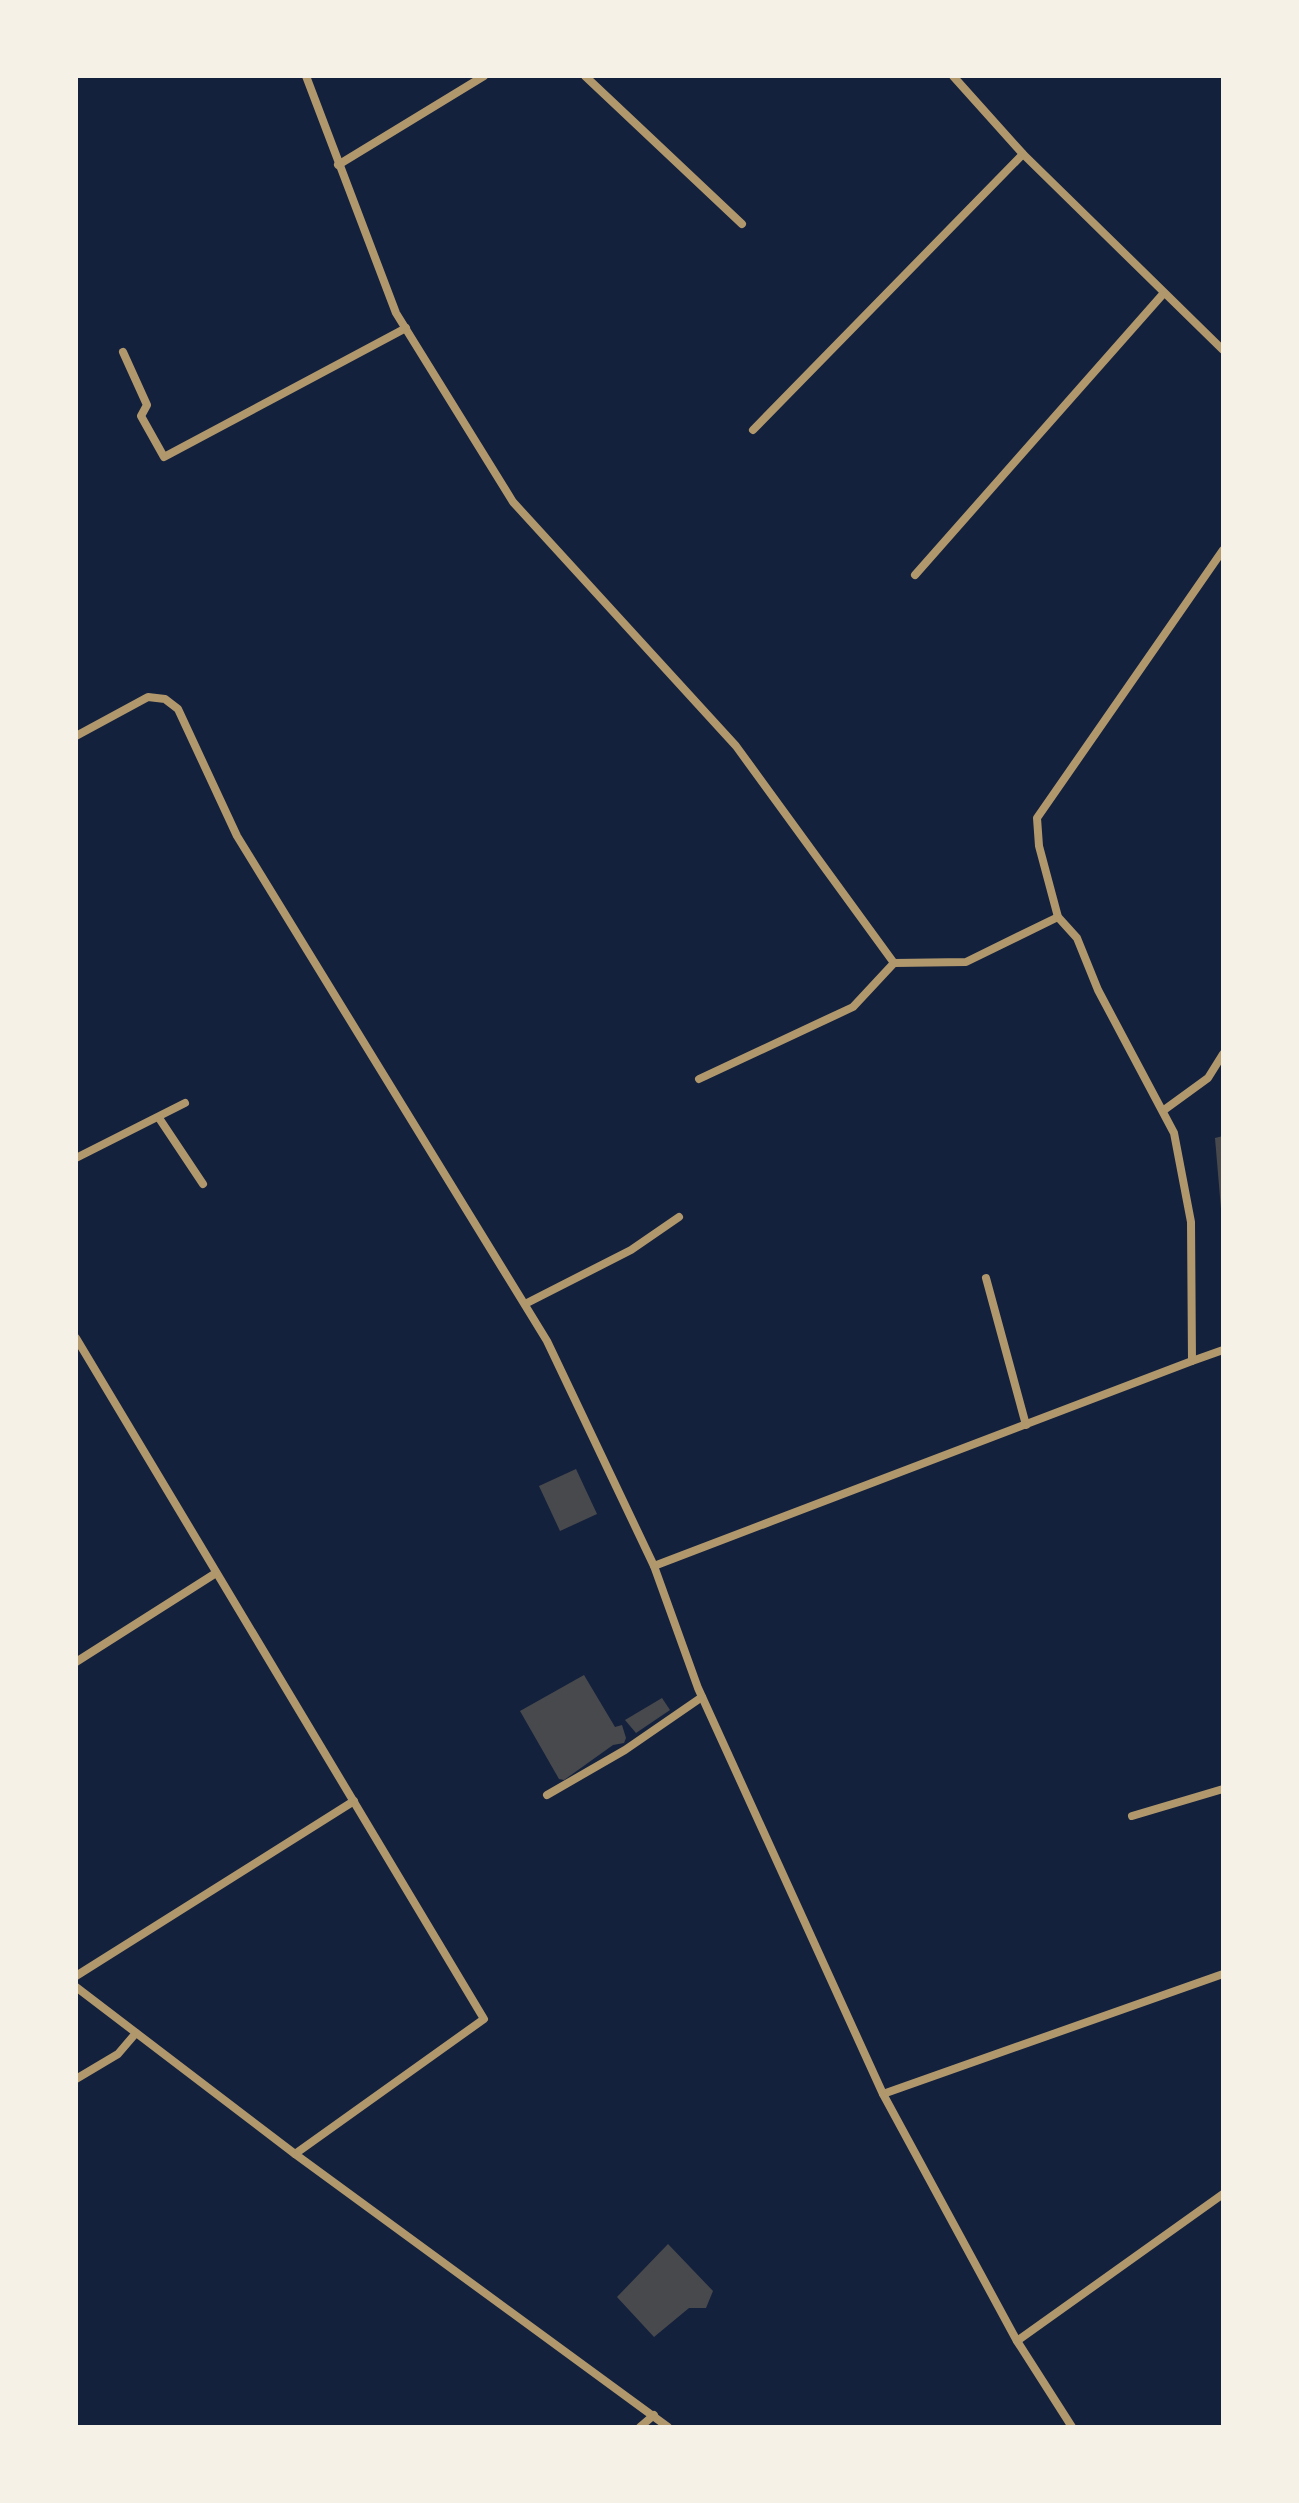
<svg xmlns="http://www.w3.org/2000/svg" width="1299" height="2503" font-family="Merriweather,serif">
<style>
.building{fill:#48494c}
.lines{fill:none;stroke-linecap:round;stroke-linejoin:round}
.minor{stroke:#b1986c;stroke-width:8}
</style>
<rect width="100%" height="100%" fill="#14213d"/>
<g class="building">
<path d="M1223 1136V1209H1221L1215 1138Z"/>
<path d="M576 1469 597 1514 560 1531 539 1486Z"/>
<path d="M584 1675 615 1727 622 1725 626 1738 624 1743 613 1745 564 1780 559 1779 520 1711Z"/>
<path d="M662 1698 670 1710 636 1733 625 1720Z"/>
<path d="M668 2244 713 2291 706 2308H689L654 2337 617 2297Z"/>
</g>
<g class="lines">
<g class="minor">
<path d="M306 76 396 313 513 502 736 746 894 963 966 962 1058 917"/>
<path d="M585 76 742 224"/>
<path d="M953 76 1023 154 1223 350"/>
<path d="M338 165 484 76"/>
<path d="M123 352 147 405 141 416 164 457 406 328"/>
<path d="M753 430 1023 154"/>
<path d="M915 575 1163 294"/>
<path d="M76 736 148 697 165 699 178 709 237 836 547 1341 654 1566 698 1688 883 2094 1017 2341 1072 2427"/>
<path d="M699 1079 853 1007 894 963"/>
<path d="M1164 1110 1208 1078 1223 1054"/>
<path d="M159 1118 203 1184"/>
<path d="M76 1158 185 1103"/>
<path d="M986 1278 1026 1425"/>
<path d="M525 1304 631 1250 679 1217"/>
<path d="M76 1338 484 2019 295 2154 668 2427"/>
<path d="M1192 1361 1223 1350"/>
<path d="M654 1566 1192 1361 1191 1222 1174 1133 1098 990 1077 938 1058 917 1039 846 1037 818 1223 550"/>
<path d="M76 1662 216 1573"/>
<path d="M547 1795 625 1750 702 1697"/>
<path d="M1132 1816 1223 1789"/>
<path d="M76 1976 354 1801"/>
<path d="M76 1987 295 2154"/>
<path d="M76 2079 118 2054 136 2033"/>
<path d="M883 2094 1223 1974"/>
<path d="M1017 2341 1223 2194"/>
<path d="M640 2427 654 2415"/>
</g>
</g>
<rect width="1299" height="2503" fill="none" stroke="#f6f1e7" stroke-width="156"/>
</svg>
